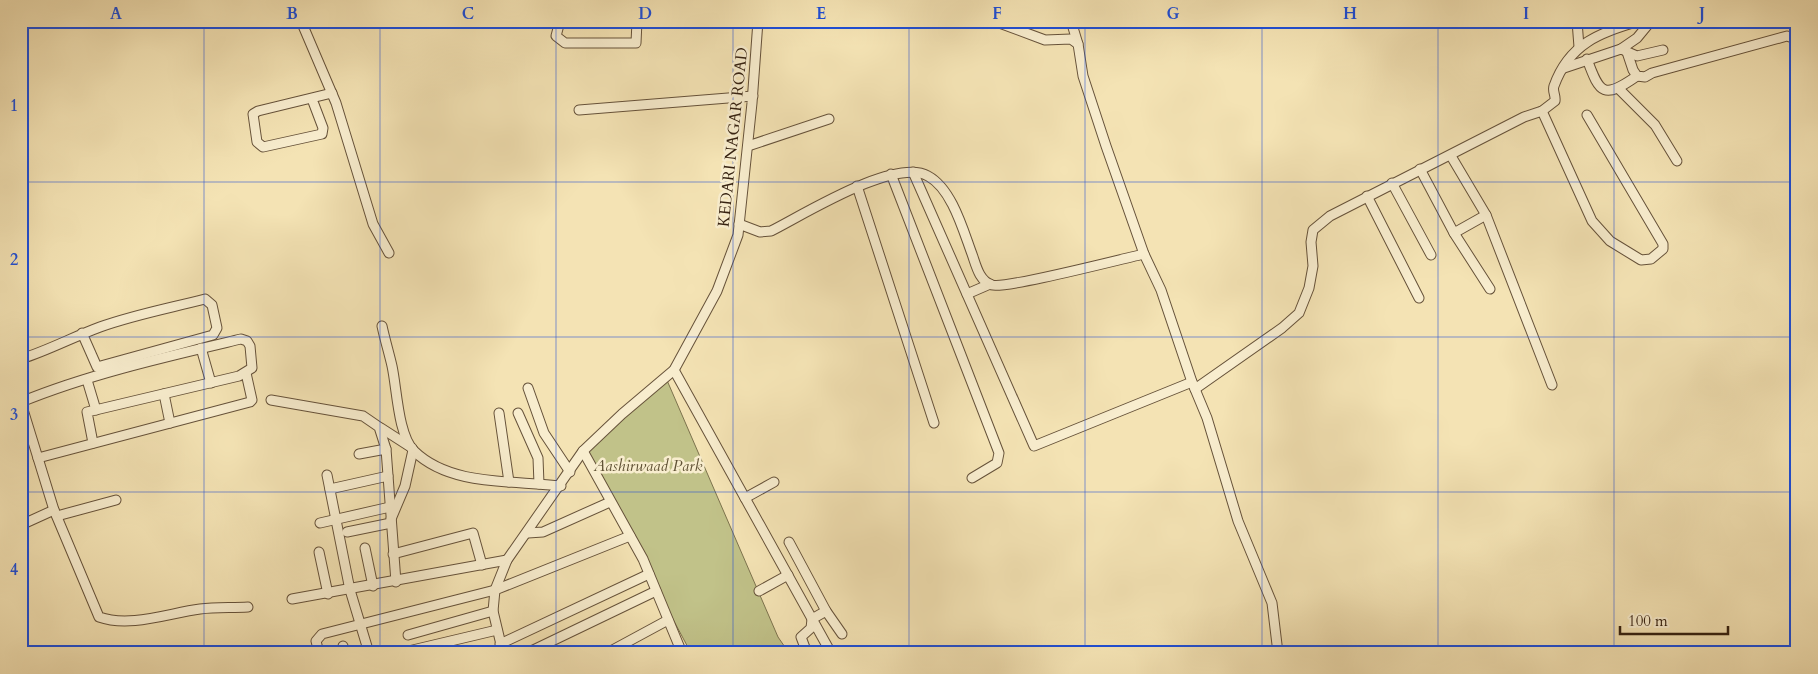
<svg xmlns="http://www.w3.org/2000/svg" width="1818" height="674" font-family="Cardo,serif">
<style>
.green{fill:#c1c289;stroke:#7c724d}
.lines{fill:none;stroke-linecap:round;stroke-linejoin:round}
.minor-casing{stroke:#66523a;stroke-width:11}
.minor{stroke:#f8edce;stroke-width:9}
.grid{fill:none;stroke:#1d4ed8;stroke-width:1;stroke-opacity:0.55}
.labels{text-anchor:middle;stroke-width:5;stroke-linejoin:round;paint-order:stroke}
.street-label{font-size:16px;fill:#362211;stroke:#f8edce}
.park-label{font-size:16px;font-style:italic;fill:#605235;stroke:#f8edce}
.neatline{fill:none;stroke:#1d4ed8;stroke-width:2}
.grid-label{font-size:16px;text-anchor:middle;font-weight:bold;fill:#1d4ed8}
</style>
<rect width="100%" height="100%" fill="#f4e3b4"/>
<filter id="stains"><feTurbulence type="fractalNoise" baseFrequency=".004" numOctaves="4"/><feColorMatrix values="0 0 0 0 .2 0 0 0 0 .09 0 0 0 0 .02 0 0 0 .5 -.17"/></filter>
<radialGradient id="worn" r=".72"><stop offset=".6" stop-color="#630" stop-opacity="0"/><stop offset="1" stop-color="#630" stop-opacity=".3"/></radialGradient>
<path class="green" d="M666 378 778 637 789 653H691L583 451Z"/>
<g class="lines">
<defs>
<g id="minor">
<path d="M301 21 336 103 373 224 389 253"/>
<path d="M560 21 556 36 565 43H636L637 21"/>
<path d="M994 21 1045 40 1071 39 1078 44"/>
<path d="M1071 21 1078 44 1083 76 1106 146 1144 254 1161 290 1192 382 1207 418 1238 521 1272 603 1278 653"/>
<path d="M1577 21 1579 47"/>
<path d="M1621 49 1637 38 1651 21"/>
<path d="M1627 52 1633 70 1637 76 1645 77 1652 73 1787 36 1793 38 1797 44"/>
<path d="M1587 59C1600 95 1604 99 1637 76"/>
<path d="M1564 68 1621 49 1637 56 1663 50"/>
<path d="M1619 89 1655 125 1677 161"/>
<path d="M312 99 323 128 322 134 263 147 257 142 253 114 258 111 332 93"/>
<path d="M579 110 753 96"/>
<path d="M1542 111 1592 221 1610 241 1641 260 1651 259 1663 249V244L1587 115"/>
<path d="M748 146 829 119"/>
<path d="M1451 156 1486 215 1552 385"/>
<path d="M1420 169 1454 233 1486 215"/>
<path d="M913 172 1034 446 1192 382"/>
<path d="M891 174 999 453 997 463 972 478"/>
<path d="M1392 183 1431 255"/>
<path d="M857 186 934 423"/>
<path d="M1367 196 1419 298"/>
<path d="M739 224 760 232 771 231C803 215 895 157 928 176 952 189 963 230 972 254 976 265 979 281 992 285 1006 289 1121 259 1144 254"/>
<path d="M1454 233 1490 289"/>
<path d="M967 294 990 284"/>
<path d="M382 326C385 340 389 353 392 366 397 389 398 435 414 451 451 487 514 480 561 486"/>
<path d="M201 348 211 383"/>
<path d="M21 359C49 350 73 337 100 327 133 315 170 308 205 299L212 305 217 328 213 335 97 367 82 333"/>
<path d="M674 370 831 653"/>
<path d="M87 380 96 410"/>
<path d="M528 388 544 433 570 472"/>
<path d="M1195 389 1282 328 1299 313 1309 288 1313 266 1311 242 1313 230 1330 216 1524 117 1542 111 1555 101C1556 95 1552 91 1554 86 1569 44 1600 32 1640 21"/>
<path d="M164 394 170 423"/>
<path d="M271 400 363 416 379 427 386 449 396 582"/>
<path d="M21 402C89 374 169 356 241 339L247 341 250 346 252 368 239 376 87 412 93 443"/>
<path d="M21 403 54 510 99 617C130 628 169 613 200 609 216 607 232 608 248 607"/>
<path d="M499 413 509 482"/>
<path d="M518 413 538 458 539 484"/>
<path d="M381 428 412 448"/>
<path d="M583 451 643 559 682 653"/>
<path d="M359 454 386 449"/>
<path d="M38 458 250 402 252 400 246 373"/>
<path d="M327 475 350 590 369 653"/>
<path d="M330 489 388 476"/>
<path d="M745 498 774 482"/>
<path d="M57 516 116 500"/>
<path d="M391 519 405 486 413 450"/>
<path d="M320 523 390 507"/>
<path d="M21 525 54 510"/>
<path d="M347 532 391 523"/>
<path d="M528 533 543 532 610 502"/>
<path d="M789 542 826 611 842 634"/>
<path d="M365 548 373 586"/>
<path d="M319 552 328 594"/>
<path d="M393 554 473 533 482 565"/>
<path d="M759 591 788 575"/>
<path d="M292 599 507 560"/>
<path d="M408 635 493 611"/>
<path d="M500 644 649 574"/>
<path d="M343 646 345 653"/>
<path d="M319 653 316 641 322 634 495 590 630 536"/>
<path d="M400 653 497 630"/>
<path d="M503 653 493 611 495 590 507 560 583 451 622 414 674 370 717 291 738 235 752 103 758 21"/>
<path d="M527 653 656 591"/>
<path d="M607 653 668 620"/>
<path d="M807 653 801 637 811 628 812 619 826 611"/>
</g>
</defs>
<use href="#minor" class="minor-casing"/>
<use href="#minor" class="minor"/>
</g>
<path class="grid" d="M204 21V653M380 21V653M556 21V653M733 21V653M909 21V653M1085 21V653M1262 21V653M1438 21V653M1614 21V653M21 182H1797M21 337H1797M21 492H1797"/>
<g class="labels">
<g class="street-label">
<text transform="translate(732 137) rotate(-84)" y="6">KEDARI NAGAR ROAD</text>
</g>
<g class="park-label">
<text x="648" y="471">Aashirwaad Park</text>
</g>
</g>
<rect width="1818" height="674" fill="none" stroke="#f4e3b4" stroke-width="55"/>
<path d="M1620 626v8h108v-8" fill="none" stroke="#362211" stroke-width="2.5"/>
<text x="1628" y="626" font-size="15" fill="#362211" stroke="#f8edce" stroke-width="4" paint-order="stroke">100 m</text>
<rect x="28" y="28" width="1762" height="618" class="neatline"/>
<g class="grid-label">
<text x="116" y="19">A</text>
<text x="292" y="19">B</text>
<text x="468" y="19">C</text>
<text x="645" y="19">D</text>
<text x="821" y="19">E</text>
<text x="997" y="19">F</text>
<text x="1173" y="19">G</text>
<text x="1350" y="19">H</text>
<text x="1526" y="19">I</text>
<text x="1702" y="19">J</text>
<text x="14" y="111">1</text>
<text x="14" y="265">2</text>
<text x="14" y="420">3</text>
<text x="14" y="575">4</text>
</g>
<rect width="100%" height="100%" filter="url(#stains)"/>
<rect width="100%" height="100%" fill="url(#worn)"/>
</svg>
